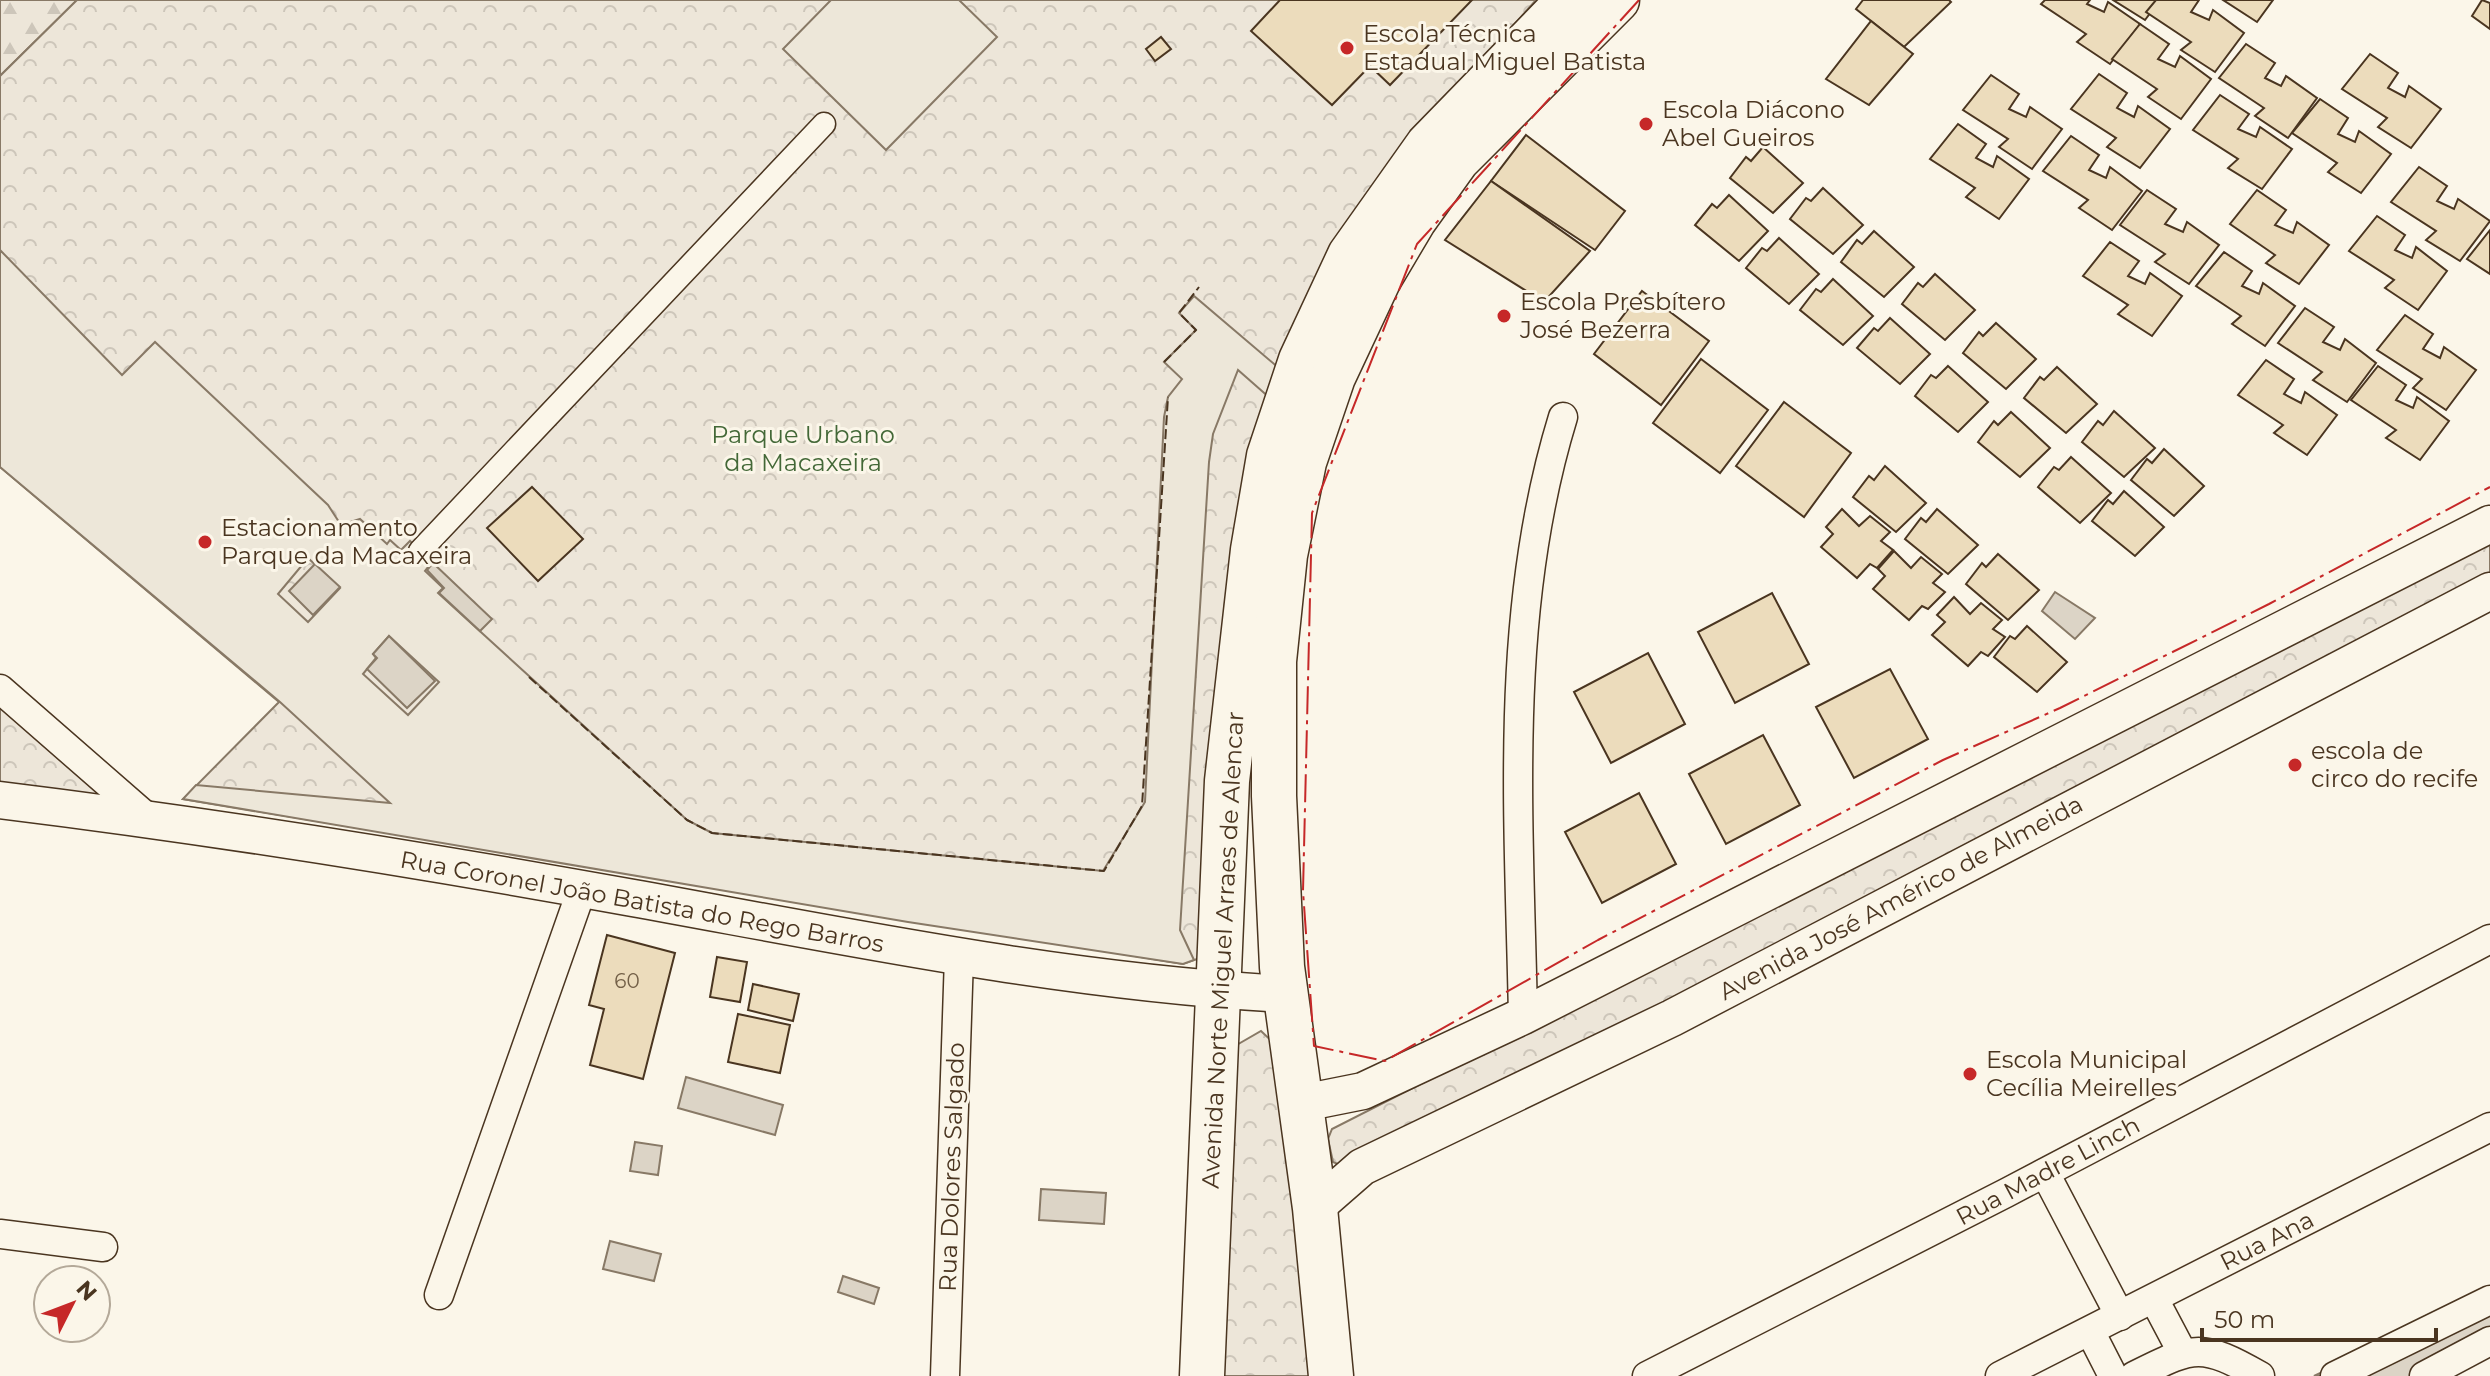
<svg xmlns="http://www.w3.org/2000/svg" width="2490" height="1376" font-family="Montserrat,sans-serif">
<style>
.forest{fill:url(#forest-firs);stroke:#887966;stroke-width:2}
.park{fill:url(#park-crowns);stroke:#887966;stroke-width:2}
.parking{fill:#ede7d9;stroke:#887966;stroke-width:2;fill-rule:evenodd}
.water{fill:#dcd4c6;stroke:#887966;stroke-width:2}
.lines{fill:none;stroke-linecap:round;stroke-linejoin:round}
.canal{stroke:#dcd4c6;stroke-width:32}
.building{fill:#ecdcbc;stroke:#4a3520;stroke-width:2}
.pedestrian-casing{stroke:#4a3520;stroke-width:25}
.minor-casing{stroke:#4a3520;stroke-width:31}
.tertiary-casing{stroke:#4a3520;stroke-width:39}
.primary-casing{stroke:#4a3520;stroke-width:47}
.pedestrian{stroke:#fbf6e9;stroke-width:22}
.minor{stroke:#fbf6e9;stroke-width:28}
.tertiary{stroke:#fbf6e9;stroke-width:36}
.primary{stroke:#fbf6e9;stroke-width:44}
.fence{stroke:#4a3520;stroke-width:2;stroke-dasharray:10 4;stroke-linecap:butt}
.power{stroke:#c62828;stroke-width:2;stroke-dasharray:28 6 4 6;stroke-linecap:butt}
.poi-dot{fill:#c62828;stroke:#fbf6e9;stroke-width:3}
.labels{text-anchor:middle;stroke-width:6;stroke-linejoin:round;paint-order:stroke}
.number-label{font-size:20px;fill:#725f47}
.poi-label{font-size:24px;fill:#4a3520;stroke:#fbf6e9;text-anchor:start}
.park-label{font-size:24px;fill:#436837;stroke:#fbf6e9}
.street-label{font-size:24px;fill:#4a3520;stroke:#fbf6e9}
</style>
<defs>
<pattern id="forest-firs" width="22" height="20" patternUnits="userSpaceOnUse" patternTransform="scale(2)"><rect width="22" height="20" fill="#ede6d9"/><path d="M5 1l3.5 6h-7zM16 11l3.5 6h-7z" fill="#cdc6ba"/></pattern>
<pattern id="park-crowns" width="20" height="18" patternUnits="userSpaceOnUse" patternTransform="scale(2)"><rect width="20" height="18" fill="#ede6d9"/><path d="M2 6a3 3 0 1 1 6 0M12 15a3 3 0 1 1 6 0" fill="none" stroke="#cdc6ba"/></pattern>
</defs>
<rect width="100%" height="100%" fill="#fbf6e9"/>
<path class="forest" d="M0 0H77L0 76Z"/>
<g class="park">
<path d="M77 0H1536L1427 123 1321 268 1200 958 1183 964 183 799 279 702 0 467V76Z"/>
<path d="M2490 540V582L1342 1166 1333 1162 1328 1139 1332 1129Z"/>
<path d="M0 700 125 818 0 800Z"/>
<path d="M1261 1031 1276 1045 1315 1376H1221L1228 1050Z"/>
<path d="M2490 1293V1344L2420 1376H2314Z"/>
</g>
<g class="parking">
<path d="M831 0H959L997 37 886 150 783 49Z"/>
<path d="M0 250 122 375 155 342 328 505 341 525 360 519 387 544 390 540 401 550 410 541 432 562 425 571 443 588 438 593 687 820 712 833 1103 871 1145 802 1164 417 1168 397 1182 379 1164 362 1196 330 1179 313 1194 296 1280 369 1271 399 1238 370 1213 434 1209 462 1180 930 1194 960 1183 964 908 922 183 799 196 785 390 803 280 702 0 467ZM308 558 340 588 308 622 278 594ZM389 636 439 682 408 715 363 674 376 658 373 654Z"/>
</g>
<g class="water">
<path d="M433 563 492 619 480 631 439 593 444 588 427 570Z"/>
<path d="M315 564 340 587 313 615 289 591Z"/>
<path d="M2055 592 2095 618 2075 639 2042 611Z"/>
<path d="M389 636 435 681 407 708 367 669 377 658 373 654Z"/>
<path d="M686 1077 783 1105 775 1135 678 1108Z"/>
<path d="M635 1142 662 1146 658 1175 630 1171Z"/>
<path d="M1041 1189 1106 1193 1104 1224 1039 1220Z"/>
<path d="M610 1241 661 1254 654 1281 603 1269Z"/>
<path d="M843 1276 879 1288 874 1304 838 1292Z"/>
</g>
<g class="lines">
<path class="canal" d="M2380 1376 2490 1322"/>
</g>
<g class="building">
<path d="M1280 0H1472L1390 85 1370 66 1332 105 1251 31Z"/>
<path d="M1863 0H1949L1951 2 1904 47 1856 9Z"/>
<path d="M2045 0H2090L2087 4 2104 12 2108 2 2140 24 2110 64 2077 42 2086 34 2041 4Z"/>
<path d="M2113 0H2160L2145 20Z"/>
<path d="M2156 0H2199L2191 12 2209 20 2213 10 2244 33 2215 72 2181 50 2191 42 2146 12Z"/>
<path d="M2223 0H2273L2257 22Z"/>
<path d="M2482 0 2490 3V29L2472 16Z"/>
<path d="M1871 21 1913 54 1869 105 1826 79Z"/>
<path d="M2140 24 2169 44 2158 59 2175 67 2180 56 2211 79 2181 119 2148 97 2157 89 2112 59Z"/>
<path d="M1161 37 1171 49 1155 61 1146 49Z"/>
<path d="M2246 44 2275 63 2265 78 2281 86 2286 76 2317 98 2288 138 2255 116 2264 108 2219 78Z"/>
<path d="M2370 54 2398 73 2388 88 2405 97 2409 86 2441 109 2411 148 2378 127 2387 118 2342 89Z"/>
<path d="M2099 74 2127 93 2117 108 2134 117 2138 106 2170 129 2140 168 2107 147 2116 138 2071 109Z"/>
<path d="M1991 75 2019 94 2009 109 2026 117 2030 107 2062 129 2032 169 1999 147 2008 139 1963 110Z"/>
<path d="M2220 95 2249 114 2238 129 2256 137 2260 127 2292 149 2262 189 2228 168 2238 159 2193 130Z"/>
<path d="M2320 99 2348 118 2338 134 2355 142 2359 131 2391 154 2361 193 2328 172 2337 163 2292 133Z"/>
<path d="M1958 124 1986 144 1976 158 1993 167 1997 156 2029 179 1999 219 1966 197 1975 188 1930 159Z"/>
<path d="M1526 135 1625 211 1595 250 1491 181Z"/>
<path d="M2071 136 2099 155 2089 170 2106 178 2110 167 2142 191 2112 230 2079 208 2088 200 2043 171Z"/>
<path d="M1763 147 1803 183 1773 213 1730 178 1746 157 1751 161Z"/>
<path d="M2419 167 2447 186 2437 201 2454 209 2458 199 2490 221 2460 261 2426 240 2436 231 2391 202Z"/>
<path d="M1491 181 1590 251 1544 302 1445 240Z"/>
<path d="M1823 188 1863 225 1833 254 1790 219 1806 198 1811 201Z"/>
<path d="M2147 190 2176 209 2165 224 2183 232 2187 222 2219 245 2189 284 2155 262 2165 254 2120 225Z"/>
<path d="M2257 190 2286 210 2275 225 2293 233 2297 222 2329 245 2299 284 2266 263 2275 255 2230 224Z"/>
<path d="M1729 195 1768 231 1739 261 1695 225 1712 204 1717 208Z"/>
<path d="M2377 216 2405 235 2395 250 2412 258 2416 247 2447 271 2418 310 2385 288 2394 280 2349 251Z"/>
<path d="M2490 230V274L2467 259Z"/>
<path d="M1874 231 1914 267 1884 297 1841 262 1857 240 1862 244Z"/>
<path d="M1779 238 1819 274 1789 304 1746 268 1762 248 1767 251Z"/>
<path d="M2110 242 2139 261 2128 276 2145 284 2150 273 2182 296 2152 336 2118 314 2128 305 2083 276Z"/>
<path d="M2224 252 2252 271 2242 286 2259 294 2263 283 2295 306 2265 346 2232 324 2241 316 2196 286Z"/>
<path d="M1935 274 1975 310 1945 340 1902 304 1918 283 1923 287Z"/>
<path d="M1833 279 1873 316 1843 345 1800 310 1816 289 1821 292Z"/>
<path d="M1642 291 1709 341 1661 405 1594 354Z"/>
<path d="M2305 308 2334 327 2323 342 2340 350 2345 339 2376 363 2347 402 2313 380 2322 372 2278 343Z"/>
<path d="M2405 315 2433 334 2423 349 2440 358 2444 347 2476 370 2446 410 2413 388 2422 379 2377 350Z"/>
<path d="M1890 318 1930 354 1900 384 1857 348 1874 328 1878 331Z"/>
<path d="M1996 323 2036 359 2006 389 1963 353 1979 332 1983 336Z"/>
<path d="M1701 359 1768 410 1720 473 1653 423Z"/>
<path d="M2266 360 2294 379 2284 394 2301 403 2305 392 2337 415 2307 455 2274 433 2283 425 2238 395Z"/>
<path d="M1948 366 1988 402 1958 432 1915 396 1931 375 1936 378Z"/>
<path d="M2378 366 2406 385 2396 400 2413 408 2417 397 2449 421 2420 460 2386 438 2396 430 2351 400Z"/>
<path d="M2057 367 2097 404 2066 433 2024 398 2040 377 2044 380Z"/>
<path d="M1784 402 1851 453 1804 517 1736 466Z"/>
<path d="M2114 411 2155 448 2124 477 2082 442 2098 421 2103 425Z"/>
<path d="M2011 412 2050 448 2020 477 1978 442 1994 421 1998 425Z"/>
<path d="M2164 449 2204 486 2174 516 2131 480 2147 459 2152 463Z"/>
<path d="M2071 457 2111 493 2080 523 2038 487 2054 467 2059 470Z"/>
<path d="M1885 466 1926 503 1896 532 1853 497 1869 476 1874 480Z"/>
<path d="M532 487 583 539 538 581 487 528Z"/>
<path d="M2124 491 2164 527 2135 556 2092 521 2108 500 2113 504Z"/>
<path d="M1842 509 1859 526 1870 516 1890 532 1881 541 1893 550 1877 568 1870 564 1857 578 1821 547 1833 534 1826 527Z"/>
<path d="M1937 509 1978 545 1948 574 1905 539 1921 518 1926 522Z"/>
<path d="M1894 551 1911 568 1921 557 1942 574 1933 583 1945 592 1928 609 1922 606 1909 620 1873 589 1885 576 1878 569Z"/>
<path d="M1998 554 2039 590 2008 620 1966 584 1982 563 1986 567Z"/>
<path d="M1772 593 1809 664 1735 703 1698 632Z"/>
<path d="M1954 597 1970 614 1981 603 2002 620 1993 629 2005 637 1988 656 1981 652 1968 666 1932 635 1945 622 1937 615Z"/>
<path d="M2027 626 2067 662 2037 692 1994 657 2010 636 2015 639Z"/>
<path d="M1648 653 1685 724 1611 763 1574 692Z"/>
<path d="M1890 669 1928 739 1854 778 1816 707Z"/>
<path d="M1763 735 1800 805 1726 844 1689 774Z"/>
<path d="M1639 793 1676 864 1602 903 1565 832Z"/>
<path d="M607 935 675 953 643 1079 590 1065 604 1009 589 1005Z"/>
<path d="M717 957 747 962 740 1002 710 997Z"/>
<path d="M753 984 799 994 793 1021 748 1010Z"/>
<path d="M738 1014 790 1025 780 1073 728 1062Z"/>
</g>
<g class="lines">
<defs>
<path id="pedestrian" d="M420 551 824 124"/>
<g id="minor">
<path d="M0 689 149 819"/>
<path d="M1523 1016C1519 815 1503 612 1563 417"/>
<path d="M2045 1173 2120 1316"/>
<path d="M0 1234 103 1247"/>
<path d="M439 1295 582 889"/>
<path d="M2154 1299 2182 1352"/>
<path d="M2090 1331 2113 1376"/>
<path d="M945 1376 959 957"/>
<path d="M1647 1376 2006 1193 2490 939"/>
<path d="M2000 1376 2490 1127"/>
<path d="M2134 1376C2193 1347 2199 1341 2260 1376"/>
<path d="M2335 1376 2490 1300"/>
<path d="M2424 1376 2490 1341"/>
</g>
<g id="tertiary">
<path d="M0 800C212 826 423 860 633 898 849 937 1065 982 1285 994"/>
<path d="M1298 1104 1363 1091 1523 1016 2490 524"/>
<path d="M1315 1208 1362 1167 1672 1018 2490 591"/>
</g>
<g id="primary">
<path d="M1202 1376 1227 781 1253 550 1269 456 1301 360 1350 255 1428 145 1569 0"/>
<path d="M1331 1376 1315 1208 1282 967 1274 796V661L1285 555 1304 462 1333 377 1379 279 1414 220 1457 160 1617 0"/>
</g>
</defs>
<use href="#pedestrian" class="pedestrian-casing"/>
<use href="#minor" class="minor-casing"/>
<use href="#tertiary" class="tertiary-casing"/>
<use href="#primary" class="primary-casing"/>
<use href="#pedestrian" class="pedestrian"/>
<use href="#minor" class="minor"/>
<use href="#tertiary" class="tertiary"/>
<use href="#primary" class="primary"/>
<g class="fence">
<path d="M1164 362 1196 330 1179 313 1199 287"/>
<path d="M529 677 687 820 712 833 1104 871 1142 806 1168 397"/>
</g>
<path class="power" d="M1639 0 1417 244 1312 513 1303 891 1314 1046 1385 1061 1598 940 1943 760 2060 708 2269 604 2490 487"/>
</g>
<g class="poi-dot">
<circle cx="1347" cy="48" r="8"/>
<circle cx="1646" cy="124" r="8"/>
<circle cx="1504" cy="316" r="8"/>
<circle cx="205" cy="542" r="8"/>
<circle cx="2295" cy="765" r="8"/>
<circle cx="1970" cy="1074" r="8"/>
</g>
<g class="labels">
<g class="number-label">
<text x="627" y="988">60</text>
</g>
<g class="poi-label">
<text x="1363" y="42">Escola Técnica<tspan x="1363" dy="28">Estadual Miguel Batista</tspan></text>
<text x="1662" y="118">Escola Diácono<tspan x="1662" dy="28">Abel Gueiros</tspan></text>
<text x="1520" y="310">Escola Presbítero<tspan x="1520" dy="28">José Bezerra</tspan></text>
<text x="221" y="536">Estacionamento<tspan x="221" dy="28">Parque da Macaxeira</tspan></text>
<text x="2311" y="759">escola de<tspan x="2311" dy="28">circo do recife</tspan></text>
<text x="1986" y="1068">Escola Municipal<tspan x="1986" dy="28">Cecília Meirelles</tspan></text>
</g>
<g class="park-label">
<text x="803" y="443">Parque Urbano<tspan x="803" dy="28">da Macaxeira</tspan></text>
</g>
<g class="street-label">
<text transform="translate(1901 898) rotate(-28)" y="8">Avenida José Américo de Almeida</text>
<text transform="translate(642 902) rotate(10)" y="8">Rua Coronel João Batista do Rego Barros</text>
<text transform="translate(1223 950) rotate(-87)" y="8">Avenida Norte Miguel Arraes de Alencar</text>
<text transform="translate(952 1167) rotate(-88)" y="8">Rua Dolores Salgado</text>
<text transform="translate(2048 1171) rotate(-28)" y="8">Rua Madre Linch</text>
<text transform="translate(2267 1241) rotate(-27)" y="8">Rua Ana</text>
</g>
</g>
<g transform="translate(72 1304) rotate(48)"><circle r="38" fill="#fbf6e9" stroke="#b4a999" stroke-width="2"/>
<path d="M0-6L14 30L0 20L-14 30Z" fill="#c62828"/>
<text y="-12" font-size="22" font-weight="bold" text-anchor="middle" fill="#4a3520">N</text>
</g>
<path d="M2202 1328v12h234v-12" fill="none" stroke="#4a3520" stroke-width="4"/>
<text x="2214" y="1328" font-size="24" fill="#4a3520" stroke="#fbf6e9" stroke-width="6" paint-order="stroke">50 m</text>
</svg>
